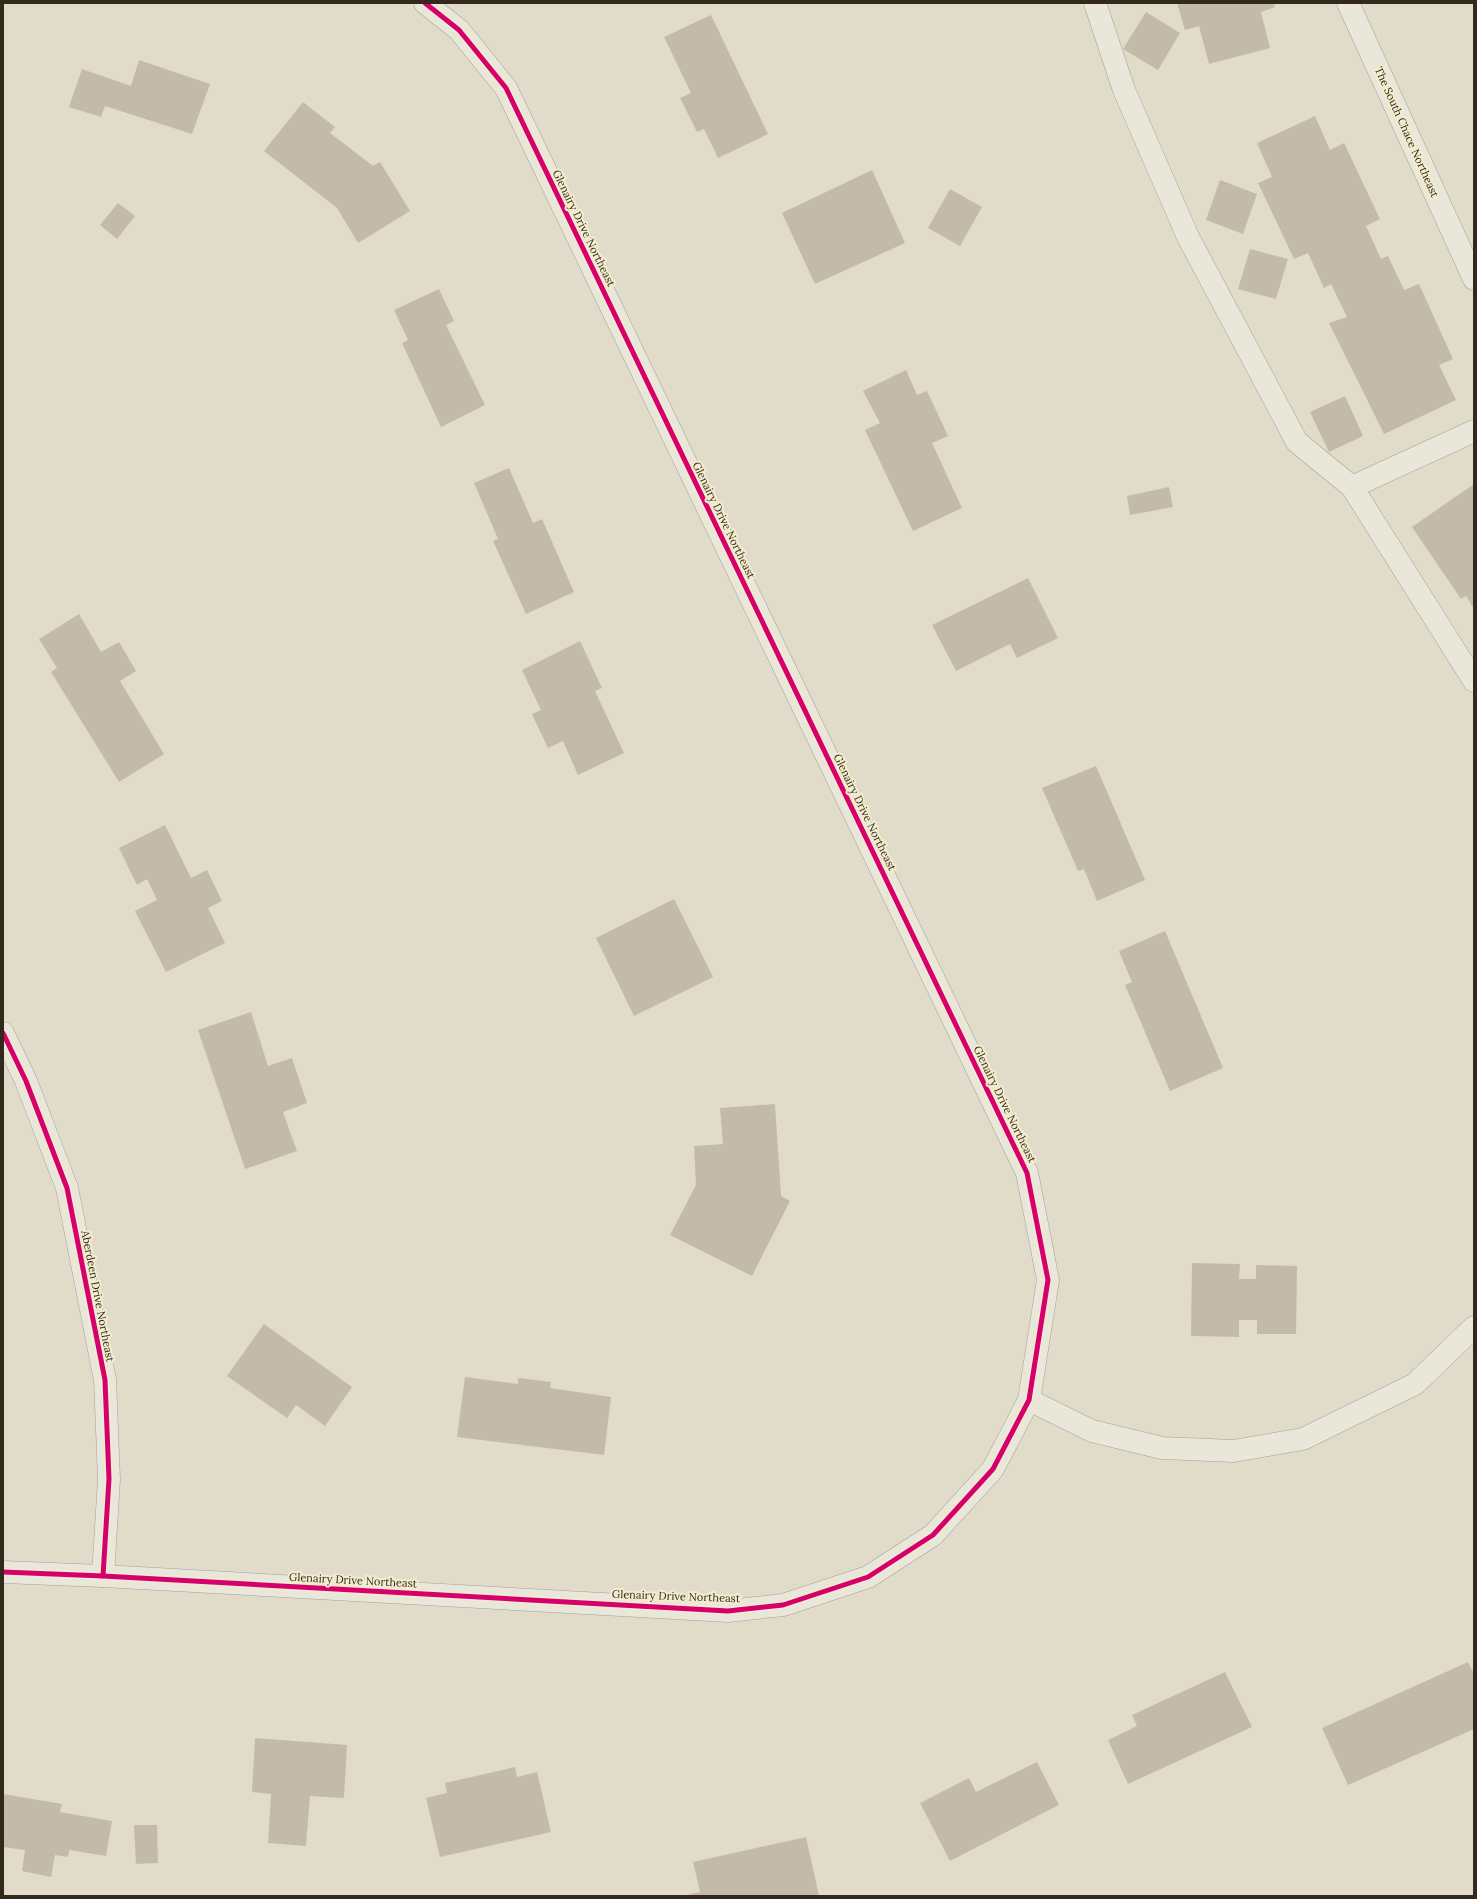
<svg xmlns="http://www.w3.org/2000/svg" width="1477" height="1899" font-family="Lora,serif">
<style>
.building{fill:#c4baaa}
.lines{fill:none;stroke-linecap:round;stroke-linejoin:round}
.minor-casing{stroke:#a5a093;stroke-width:23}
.minor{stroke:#e9e6da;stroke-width:22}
.cycleway-casing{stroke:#f3ecce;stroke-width:8}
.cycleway{stroke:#d6006c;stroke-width:5}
.labels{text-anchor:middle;stroke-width:4;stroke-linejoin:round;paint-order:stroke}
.street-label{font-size:11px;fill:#32291c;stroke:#f3ecce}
</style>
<rect width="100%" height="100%" fill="#e1dcc9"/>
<g class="building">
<path d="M1177 3H1274L1275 7 1261 12 1270 48 1209 64 1199 26 1185 30Z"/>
<path d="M1146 12 1180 33 1158 70 1123 49Z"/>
<path d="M711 15 768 134 718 158 704 129 697 132 680 98 691 93 664 37Z"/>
<path d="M139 60 210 84 192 134 105 106 101 117 69 107 82 69 131 86Z"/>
<path d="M303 102 335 127 330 133 373 166 380 162 410 211 358 243 337 208 264 151Z"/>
<path d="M1315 116 1330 150 1344 143 1380 219 1366 226 1381 259 1388 256 1404 290 1419 284 1453 359 1439 365 1456 400 1384 434 1329 323 1347 317 1331 284 1324 288 1308 253 1294 259 1258 183 1272 177 1257 143Z"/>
<path d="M872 170 905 243 815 284 782 213Z"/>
<path d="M1220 180 1257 194 1243 234 1206 220Z"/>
<path d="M950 189 982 207 960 246 928 228Z"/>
<path d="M118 203 135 216 117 239 100 225Z"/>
<path d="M1250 249 1288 259 1276 299 1238 289Z"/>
<path d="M439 289 454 321 446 325 485 405 441 427 402 343 408 340 394 310Z"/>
<path d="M906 370 917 395 927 391 948 436 932 443 962 508 913 531 865 430 880 423 863 391Z"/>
<path d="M1345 396 1363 436 1329 452 1310 412Z"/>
<path d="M509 468 533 523 542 519 574 592 526 614 493 541 498 539 474 483Z"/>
<path d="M1474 484V609L1466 596 1461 599 1412 527Z"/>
<path d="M1169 487 1173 507 1130 515 1127 496Z"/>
<path d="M1028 578 1058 638 1017 658 1010 644 956 671 932 625Z"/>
<path d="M79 614 101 652 119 642 136 671 120 681 164 754 119 782 51 672 57 668 39 639Z"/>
<path d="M580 641 602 688 595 691 624 753 578 775 563 741 548 748 532 714 541 710 522 670Z"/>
<path d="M1096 766 1145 880 1097 901 1084 869 1078 871 1042 788Z"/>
<path d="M165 825 191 878 207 870 222 901 208 908 225 943 166 972 135 911 157 900 147 879 137 885 119 848Z"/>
<path d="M674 899 713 977 634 1016 596 938Z"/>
<path d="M1165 931 1223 1068 1170 1091 1125 985 1132 982 1119 951Z"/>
<path d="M251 1012 268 1066 292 1058 307 1103 283 1112 297 1151 245 1169 198 1030Z"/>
<path d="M775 1104 781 1196 790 1201 752 1276 670 1235 696 1185 694 1146 723 1144 720 1108Z"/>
<path d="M1192 1263 1240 1264 1239 1279H1256V1265L1297 1266 1296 1334H1257V1320H1239V1337L1191 1336Z"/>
<path d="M264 1324 352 1387 325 1426 296 1405 287 1418 227 1376Z"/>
<path d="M465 1377 518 1384V1378L551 1382 550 1388 611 1397 604 1455 457 1437Z"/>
<path d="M1468 1662 1474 1674V1729L1348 1785 1322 1728Z"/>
<path d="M1225 1672 1252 1727 1128 1784 1108 1740 1137 1726 1132 1715Z"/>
<path d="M255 1738 347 1745 344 1798 310 1796 306 1846 268 1843 271 1794 252 1792Z"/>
<path d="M1037 1762 1059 1805 950 1861 920 1803 969 1778 976 1792Z"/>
<path d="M515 1767 517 1777 537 1772 551 1832 440 1857 426 1798 447 1793 445 1783Z"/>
<path d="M3 1794 62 1804 60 1812 112 1821 106 1856 69 1850 68 1857 55 1855 51 1877 22 1871 25 1850 3 1847Z"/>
<path d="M134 1825H157L158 1863 136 1864Z"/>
<path d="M806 1837 819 1896H683L700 1892 693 1862Z"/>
</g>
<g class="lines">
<defs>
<g id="minor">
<path d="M1095 3 1124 90 1188 237 1297 442 1352 487"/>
<path d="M1348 3 1474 279"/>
<path d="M1474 431 1352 487 1474 681"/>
<path d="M3 1033 26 1081 67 1188 105 1380 109 1479 103 1576"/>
<path d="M1029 1400 1092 1431 1162 1448 1233 1451 1303 1439 1415 1384 1474 1327"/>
<path d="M3 1572 103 1576 728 1611 783 1605 868 1577 933 1535 993 1469 1029 1400 1048 1280 1027 1173 506 88 459 30 425 3"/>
</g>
</defs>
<use href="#minor" class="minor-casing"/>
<use href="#minor" class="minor"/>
<defs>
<g id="cycleway">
<path d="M3 1033 26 1081 67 1188 105 1380 109 1479 103 1576"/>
<path d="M3 1572 103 1576 728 1611 783 1605 868 1577 933 1535 993 1469 1029 1400 1048 1280 1027 1173 506 88 459 30 425 3"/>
</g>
</defs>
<use href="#cycleway" class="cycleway-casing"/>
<use href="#cycleway" class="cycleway"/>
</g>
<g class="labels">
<g class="street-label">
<text transform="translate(1407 132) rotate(66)" y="4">The South Chace Northeast</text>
<text transform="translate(584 228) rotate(64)" y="4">Glenairy Drive Northeast</text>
<text transform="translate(724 520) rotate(64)" y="4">Glenairy Drive Northeast</text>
<text transform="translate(865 812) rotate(64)" y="4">Glenairy Drive Northeast</text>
<text transform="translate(1005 1104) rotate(64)" y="4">Glenairy Drive Northeast</text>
<text transform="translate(98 1296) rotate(79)" y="4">Aberdeen Drive Northeast</text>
<text transform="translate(353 1580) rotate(3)" y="4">Glenairy Drive Northeast</text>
<text transform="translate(676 1596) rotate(2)" y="4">Glenairy Drive Northeast</text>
</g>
</g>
<rect width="1477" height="1899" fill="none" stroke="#32291c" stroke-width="8"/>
</svg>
